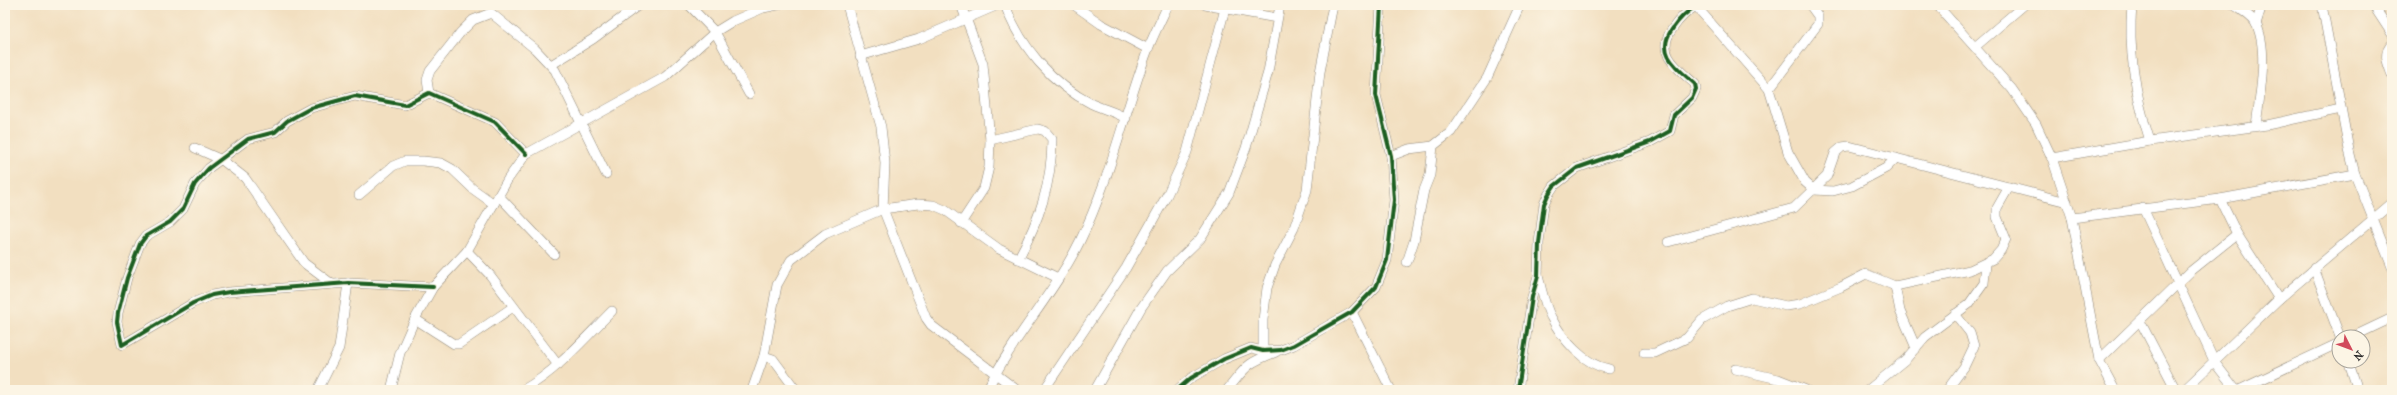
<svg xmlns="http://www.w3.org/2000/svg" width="2397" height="395" font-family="'IM FELL French Canon',serif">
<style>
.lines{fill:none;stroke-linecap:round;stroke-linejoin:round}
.street-casing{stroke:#8e8576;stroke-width:10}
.street{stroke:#fff;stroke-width:9}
.cycleway-casing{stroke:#fcf5e5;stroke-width:6}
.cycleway{stroke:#1b5e20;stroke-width:4}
</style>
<rect width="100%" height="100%" fill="#fcf5e5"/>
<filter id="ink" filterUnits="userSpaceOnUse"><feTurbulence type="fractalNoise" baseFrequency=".025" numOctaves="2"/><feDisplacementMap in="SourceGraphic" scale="8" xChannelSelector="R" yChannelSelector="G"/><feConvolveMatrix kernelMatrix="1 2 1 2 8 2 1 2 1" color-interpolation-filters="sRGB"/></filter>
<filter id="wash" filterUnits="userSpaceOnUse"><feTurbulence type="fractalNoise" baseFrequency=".012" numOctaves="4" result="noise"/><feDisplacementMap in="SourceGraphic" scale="16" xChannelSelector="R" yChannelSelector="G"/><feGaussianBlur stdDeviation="0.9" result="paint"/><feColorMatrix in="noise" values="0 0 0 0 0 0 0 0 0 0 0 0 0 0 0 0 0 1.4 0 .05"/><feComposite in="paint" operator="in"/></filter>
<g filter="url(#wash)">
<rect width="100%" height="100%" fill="#f2dfc0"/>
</g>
<g filter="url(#ink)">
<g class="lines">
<defs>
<g id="street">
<path d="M689 5 715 32 749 94"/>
<path d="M961 5 983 64 990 140 989 167 984 188 961 223"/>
<path d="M1005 5C1020 46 1052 84 1092 104 1103 109 1115 112 1126 118"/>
<path d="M1074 5 1101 24 1148 49"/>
<path d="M1205 5 1277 18"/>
<path d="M1695 5 1769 89 1788 152 1805 182 1814 190 1833 191 1852 186 1886 168 1896 158"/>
<path d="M1937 5 2012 89 2036 124 2052 158 2072 218 2099 360 2115 390"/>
<path d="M2132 5C2128 50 2136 98 2150 141"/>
<path d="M2234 5C2241 10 2250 15 2255 22 2270 48 2259 98 2256 126"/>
<path d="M2322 5 2349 150 2355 174 2392 267"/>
<path d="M2373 5 2392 34"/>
<path d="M2256 24 2262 5"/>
<path d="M2392 44C2382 54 2388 64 2392 75"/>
<path d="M1976 46 2024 5"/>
<path d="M860 56 919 39 998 5"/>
<path d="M551 65 593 39 639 5"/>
<path d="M1769 89 1818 24V16L1810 5"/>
<path d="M429 93 427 80 430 71 460 33 473 20 491 13 535 49 555 70 606 174"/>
<path d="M990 140 1038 129 1045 131 1052 139C1052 183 1039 221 1018 259"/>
<path d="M195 148 222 160 245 178 304 263 332 284"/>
<path d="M1391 156 1409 149 1433 146 1451 132 1487 78 1520 5"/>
<path d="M2052 158 2150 141 2267 125 2341 109"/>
<path d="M359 195 393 166 405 161H423L441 163 452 169 473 189 494 204"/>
<path d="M499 196 554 254"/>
<path d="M2220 199 2237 234 2279 299"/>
<path d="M2143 208 2215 363 2236 390"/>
<path d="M2072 218 2220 199 2355 174"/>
<path d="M1668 242 1794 208 1827 176 1835 153 1842 147 1849 146 2067 202"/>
<path d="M467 251 490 275 558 365"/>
<path d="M1407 262 1414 241 1424 190 1430 175 1433 146"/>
<path d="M2314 268 2340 337"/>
<path d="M1538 276C1542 290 1544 304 1551 317 1562 339 1584 365 1609 369"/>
<path d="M1895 286 1900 311 1916 348"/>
<path d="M433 287 348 283 229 292 212 295 193 303 122 345 117 322 118 313 127 278 140 244 146 236 170 222 183 209 195 184 209 168 248 139 275 132 287 121 311 108 355 96 405 105 429 93 495 122 526 154"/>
<path d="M1352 312 1391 390"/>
<path d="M415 319 454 344H459L513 307"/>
<path d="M2140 321 2176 390"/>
<path d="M2352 337 2392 318"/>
<path d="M1263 351V320L1267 288 1275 265 1294 228 1307 190 1320 72 1333 5"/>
<path d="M1644 353H1655L1687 338 1702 320 1727 306 1752 298 1786 306 1800 304 1841 287 1866 274 1895 286 1970 270 1993 259 2001 250 2006 239 1997 217V208L2009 187"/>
<path d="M764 356 773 359 796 390"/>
<path d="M2099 360 2191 271 2237 234"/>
<path d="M2348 361 2358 390"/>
<path d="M1735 369 1778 379 1806 390"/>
<path d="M318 390 339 348 348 283"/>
<path d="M391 390 400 353 415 319 433 287 467 251 508 179 526 154 665 77 715 32 733 21 763 8 778 5"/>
<path d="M523 390C558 370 584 339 612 311"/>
<path d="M752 390 764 356 777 285 791 260 825 234 883 209 885 163 881 127 847 5"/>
<path d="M987 390C1013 337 1054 294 1080 241 1110 180 1124 113 1148 49 1154 34 1161 20 1168 5"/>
<path d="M1017 390 931 325 926 318 883 209 918 204 933 205 945 210 999 249 1058 278"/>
<path d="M1044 390 1126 268 1167 195 1187 152 1226 5"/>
<path d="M1095 390 1141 308 1167 271 1200 239 1229 193 1246 148 1268 72 1280 5"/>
<path d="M1177 390 1191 378 1224 359 1251 348 1263 351 1281 350 1294 345 1352 312 1376 287 1387 260 1394 200 1391 156 1376 95 1381 5"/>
<path d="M1227 390C1247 366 1245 364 1276 352"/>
<path d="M1518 390 1532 297 1538 276 1539 243 1544 204 1548 195 1554 186 1577 168 1650 142 1670 131 1674 115 1692 98 1696 89 1695 84C1677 68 1654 53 1673 28 1679 19 1686 12 1696 6"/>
<path d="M1868 390 1906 359 1925 337 1969 304 1984 283 1986 264"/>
<path d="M1947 390 1964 367 1974 346 1970 333 1955 314"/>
<path d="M2184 390 2279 299 2392 203"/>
<path d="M2239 390 2339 343"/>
</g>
</defs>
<use href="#street" class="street-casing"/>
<use href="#street" class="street"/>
<defs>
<g id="cycleway">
<path d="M433 287 348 283 229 292 212 295 193 303 122 345 117 322 118 313 127 278 140 244 146 236 170 222 183 209 195 184 209 168 248 139 275 132 287 121 311 108 355 96 405 105 429 93 495 122 526 154"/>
<path d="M1177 390 1191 378 1224 359 1251 348 1263 351 1281 350 1294 345 1352 312 1376 287 1387 260 1394 200 1391 156 1376 95 1381 5"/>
<path d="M1518 390 1532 297 1538 276 1539 243 1544 204 1548 195 1554 186 1577 168 1650 142 1670 131 1674 115 1692 98 1696 89 1695 84C1677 68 1654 53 1673 28 1679 19 1686 12 1696 6"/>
</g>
</defs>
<use href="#cycleway" class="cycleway-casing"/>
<use href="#cycleway" class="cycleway"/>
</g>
</g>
<rect width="2397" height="395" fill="none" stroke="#fcf5e5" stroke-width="20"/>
<g transform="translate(2351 349) rotate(132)"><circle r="19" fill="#fcf5e5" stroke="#a8a49b"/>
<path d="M0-3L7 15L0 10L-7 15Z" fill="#d1495b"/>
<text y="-6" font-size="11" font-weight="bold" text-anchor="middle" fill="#2b2b2b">N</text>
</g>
</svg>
